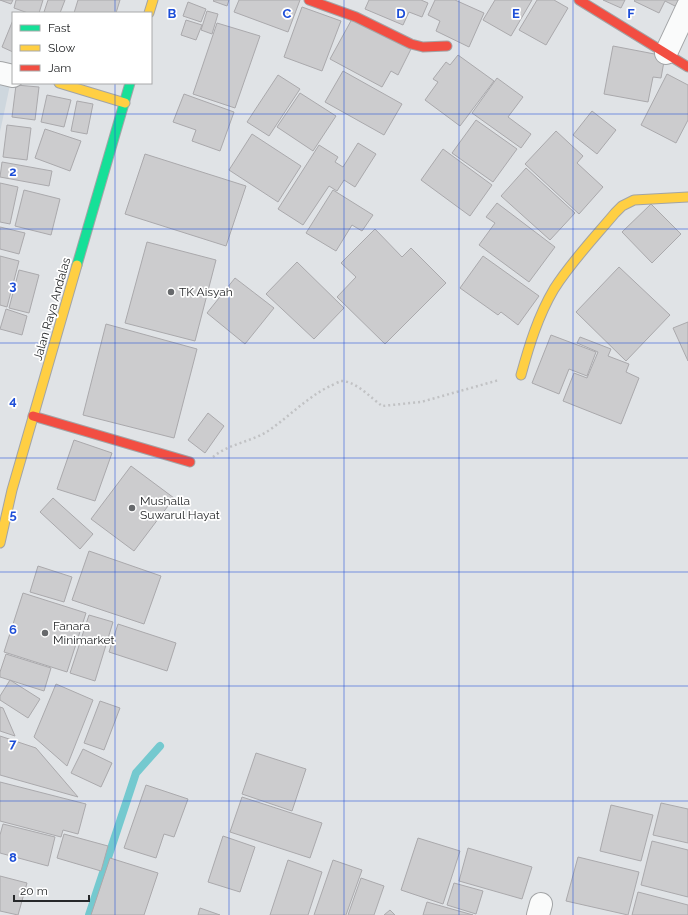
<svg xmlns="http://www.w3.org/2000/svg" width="688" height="915" font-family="Raleway,sans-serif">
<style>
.built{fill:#ced7de}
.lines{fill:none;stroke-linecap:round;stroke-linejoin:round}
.stream{stroke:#74c9cf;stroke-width:8}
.building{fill:#ccccce;stroke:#aaa9ac}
.street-casing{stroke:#a2a4a6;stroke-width:24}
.fast-casing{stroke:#a2a4a6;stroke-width:11}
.slow-casing{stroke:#a2a4a6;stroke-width:11}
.jam-casing{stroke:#a2a4a6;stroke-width:11}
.path{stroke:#c1c2c4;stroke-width:2.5;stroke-dasharray:2 3;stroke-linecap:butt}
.street{stroke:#fafbfb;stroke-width:22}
.fast{stroke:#16e098;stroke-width:9}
.slow{stroke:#ffcf43;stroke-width:9}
.jam{stroke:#f24e42;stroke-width:9}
.grid{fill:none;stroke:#1d4ed8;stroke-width:1;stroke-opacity:0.55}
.poi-dot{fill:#67696c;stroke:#fff;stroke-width:1.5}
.labels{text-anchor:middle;stroke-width:3.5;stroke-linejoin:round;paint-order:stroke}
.poi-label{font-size:12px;fill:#26282a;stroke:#fff;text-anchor:start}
.street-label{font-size:12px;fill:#26282a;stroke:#fff}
.grid-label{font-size:13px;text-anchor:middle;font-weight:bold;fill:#1d4ed8;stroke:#fff;stroke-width:3.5;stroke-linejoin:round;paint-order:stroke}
</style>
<rect width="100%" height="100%" fill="#e0e3e6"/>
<path class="built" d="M0 83 10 85 0 132Z"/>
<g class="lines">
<path class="stream" d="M89 915 136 773 160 746"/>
</g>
<g class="building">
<path d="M0 0H13L11 4Z"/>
<path d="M16 0H43L39 13H28L14 8Z"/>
<path d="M48 0H65L60 13H48L44 12Z"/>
<path d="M78 0H120L116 13H74Z"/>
<path d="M214 0H229L227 6 213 1Z"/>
<path d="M239 0H300L288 32 234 12Z"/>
<path d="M369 0H421L428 3 422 17 409 12 403 25 365 9Z"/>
<path d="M435 0H455L484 13 469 47 436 31 440 21 428 15Z"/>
<path d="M495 0H532L511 36 483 20Z"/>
<path d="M537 0H554L568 8 546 45 519 30Z"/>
<path d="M603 0H625L621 8Z"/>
<path d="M635 0H680L677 7 665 1 659 13 634 1Z"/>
<path d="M188 2 206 9 201 22 183 16Z"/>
<path d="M302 7 341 21 322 71 284 57Z"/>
<path d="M207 11 218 14 212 34 201 30Z"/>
<path d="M352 19 411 49 398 75 391 71 382 87 330 59Z"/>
<path d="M13 20V52L2 47Z"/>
<path d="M186 20 202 25 196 40 181 35Z"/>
<path d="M217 23 260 36 235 108 193 94Z"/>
<path d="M613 46 665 56 661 78 653 77 648 102 604 94Z"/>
<path d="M458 55 494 81 460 126 425 100 438 82 433 79 446 62 450 65Z"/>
<path d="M343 71 402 104 384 135 325 102Z"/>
<path d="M667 74 688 85V120L676 143 641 125Z"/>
<path d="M278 75 300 89 269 136 247 122Z"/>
<path d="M497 78 523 97 508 117 531 134 521 148 472 113Z"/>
<path d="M16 85 39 87 35 120 12 117Z"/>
<path d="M300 93 336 116 313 151 277 127Z"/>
<path d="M184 94 234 112 220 151 192 141 196 130 173 122Z"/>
<path d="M47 95 71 100 64 127 41 122Z"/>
<path d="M77 101 93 104 87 134 71 131Z"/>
<path d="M592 111 616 130 597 154 573 135Z"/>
<path d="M476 120 517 149 493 182 452 153Z"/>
<path d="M7 125 31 128 27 160 3 157Z"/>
<path d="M45 129 81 141 70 171 35 158Z"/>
<path d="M556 131 583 156 577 163 603 187 579 214 525 164Z"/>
<path d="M252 134 301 166 278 202 229 170Z"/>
<path d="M358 143 376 154 355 187 344 180 337 191 329 186 303 225 278 209 319 145 338 157 335 162 343 167Z"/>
<path d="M443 149 492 185 470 216 421 180Z"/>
<path d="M145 154 246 186 226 246 125 214Z"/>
<path d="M2 162 52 171 49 186 0 177Z"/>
<path d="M526 168 575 213 550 240 501 196Z"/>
<path d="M0 183 18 187 10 224 0 222Z"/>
<path d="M24 190 60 199 51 235 15 226Z"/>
<path d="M333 190 373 215 362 231 352 225 336 251 306 233Z"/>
<path d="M497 203 555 247 529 282 479 245 495 223 486 217Z"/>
<path d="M651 204 681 234 652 263 622 232Z"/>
<path d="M0 227 25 233 19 254 0 249Z"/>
<path d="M375 229 402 257 411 248 446 283 385 344 337 297 356 277 341 263Z"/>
<path d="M147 242 216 260 195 341 125 323Z"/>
<path d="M0 256 19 261 7 307 0 305Z"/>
<path d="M483 256 539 296 518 325 501 312 498 315 460 288Z"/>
<path d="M297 262 344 308 314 339 266 294Z"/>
<path d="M619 267 670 315 626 361 576 312Z"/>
<path d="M19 270 39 275 29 313 9 308Z"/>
<path d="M235 278 274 308 245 344 207 313Z"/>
<path d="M6 309 27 316 22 335 0 329Z"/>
<path d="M688 322V361L673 328Z"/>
<path d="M106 324 197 349 174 438 83 415Z"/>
<path d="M551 335 596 352 587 376 569 369 559 394 532 383Z"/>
<path d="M580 337 611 349 608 356 629 364 626 372 639 378 621 424 563 401 574 373 587 378 598 352 577 343Z"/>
<path d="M208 413 224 426 205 453 188 440Z"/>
<path d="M74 440 112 453 95 501 57 489Z"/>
<path d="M131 466 174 498 134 551 91 519Z"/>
<path d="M53 498 93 534 80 549 40 512Z"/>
<path d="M89 551 161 576 144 624 72 600Z"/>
<path d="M38 566 72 577 64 602 30 592Z"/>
<path d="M23 593 86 613 67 672 4 652Z"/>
<path d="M89 615 113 622 95 681 70 673Z"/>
<path d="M118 624 176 643 167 671 109 652Z"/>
<path d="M6 654 51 668 44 691 0 677V672Z"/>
<path d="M10 680 40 699 28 718 0 700V696Z"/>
<path d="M56 684 93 700 67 766 34 737Z"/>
<path d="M100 701 120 708 104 750 84 743Z"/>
<path d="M0 707 3 708 15 736 0 731Z"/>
<path d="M0 736 36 748 78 797 0 775Z"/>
<path d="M83 749 112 763 101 787 71 773Z"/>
<path d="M256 753 306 769 292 811 242 794Z"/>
<path d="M0 782 86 804 78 834 63 830 61 837 0 821Z"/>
<path d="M146 785 188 799 174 837 164 834 156 858 124 848Z"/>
<path d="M242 797 322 823 310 858 230 832Z"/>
<path d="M661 803 688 809V843L653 835Z"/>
<path d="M611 805 653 815 641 861 600 851Z"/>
<path d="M3 824 55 837 48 866 0 853V835Z"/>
<path d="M64 834 108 846 101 871 57 858Z"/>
<path d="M223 836 255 847 240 892 208 882Z"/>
<path d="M418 838 460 851 443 904 401 890Z"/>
<path d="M652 841 688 850V897L641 885Z"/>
<path d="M468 848 532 867 522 899 459 881Z"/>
<path d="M578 857 639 872 628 915 566 901Z"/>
<path d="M110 858 158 873 144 915H91Z"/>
<path d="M288 860 322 872 308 915H270Z"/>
<path d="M333 860 362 870 346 915H314Z"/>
<path d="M0 876 27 883 18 915 0 911Z"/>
<path d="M361 878 384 886 374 915H348Z"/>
<path d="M454 883 483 891 476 914 447 905Z"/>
<path d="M638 892 688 905V915H632Z"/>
<path d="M427 902 473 915H423Z"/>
<path d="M200 908 220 915H198Z"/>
<path d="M390 910 395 915H384Z"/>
</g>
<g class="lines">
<defs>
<g id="street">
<path d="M666 53 688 6"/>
<path d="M0 73 13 76"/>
<path d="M538 915 541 904"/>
</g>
<path id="fast" d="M77 265 130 83"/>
<g id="slow">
<path d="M149 13 153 0"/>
<path d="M59 83 125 103"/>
<path d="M521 375C529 346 538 316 554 289 571 262 594 238 615 213L622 206 634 200 688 197"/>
<path d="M0 543 12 490 77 265"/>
</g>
<g id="jam">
<path d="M309 0 356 17 411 44 423 47 447 46"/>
<path d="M579 0 688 67"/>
<path d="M33 416 190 462"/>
</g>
</defs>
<use href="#street" class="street-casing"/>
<use href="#fast" class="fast-casing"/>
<use href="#slow" class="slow-casing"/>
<use href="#jam" class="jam-casing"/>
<path class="path" d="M213 457C228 444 251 442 268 431 290 416 306 398 330 386 333 385 338 382 341 381 356 381 371 398 382 406L421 402 499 380"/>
<use href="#street" class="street"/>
<use href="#fast" class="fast"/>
<use href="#slow" class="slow"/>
<use href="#jam" class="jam"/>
</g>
<path class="grid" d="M115 0V13M229 0V915M344 0V915M459 0V915M573 0V915M115 83V915M0 114H688M0 229H688M0 343H688M0 458H688M0 572H688M0 686H688M0 801H688"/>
<g class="poi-dot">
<circle cx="171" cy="292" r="4"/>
<circle cx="132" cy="508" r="4"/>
<circle cx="45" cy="633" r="4"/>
</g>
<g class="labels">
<g class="poi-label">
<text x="179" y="296">TK Aisyah</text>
<text x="140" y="505">Mushalla<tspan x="140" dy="14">Suwarul Hayat</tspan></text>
<text x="53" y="630">Fanara<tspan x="53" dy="14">Minimarket</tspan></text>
</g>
<g class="street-label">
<text transform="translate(52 309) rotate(-74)" y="4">Jalan Raya Andalas</text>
</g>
</g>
<g class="grid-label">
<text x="172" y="18">B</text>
<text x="287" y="18">C</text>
<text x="401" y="18">D</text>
<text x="516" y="18">E</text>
<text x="631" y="18">F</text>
<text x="13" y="176">2</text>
<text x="13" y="290">3</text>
<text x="13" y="405">4</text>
<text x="13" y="519">5</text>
<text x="13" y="634">6</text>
<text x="13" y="748">7</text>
<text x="13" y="862">8</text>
</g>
<rect x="12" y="12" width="140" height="72" fill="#ffffff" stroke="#a8a9aa"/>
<rect x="20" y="25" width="20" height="6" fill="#16e098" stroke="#a8a9aa"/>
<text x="48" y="32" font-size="12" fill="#26282a">Fast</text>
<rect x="20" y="45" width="20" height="6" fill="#ffcf43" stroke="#a8a9aa"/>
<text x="48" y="52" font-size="12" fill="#26282a">Slow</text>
<rect x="20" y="65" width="20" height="6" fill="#f24e42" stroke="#a8a9aa"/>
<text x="48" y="72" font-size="12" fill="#26282a">Jam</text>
<path d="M14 895v6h75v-6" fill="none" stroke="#26282a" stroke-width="2"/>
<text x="20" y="895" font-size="12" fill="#26282a" stroke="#ffffff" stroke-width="3" paint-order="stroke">20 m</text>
</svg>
